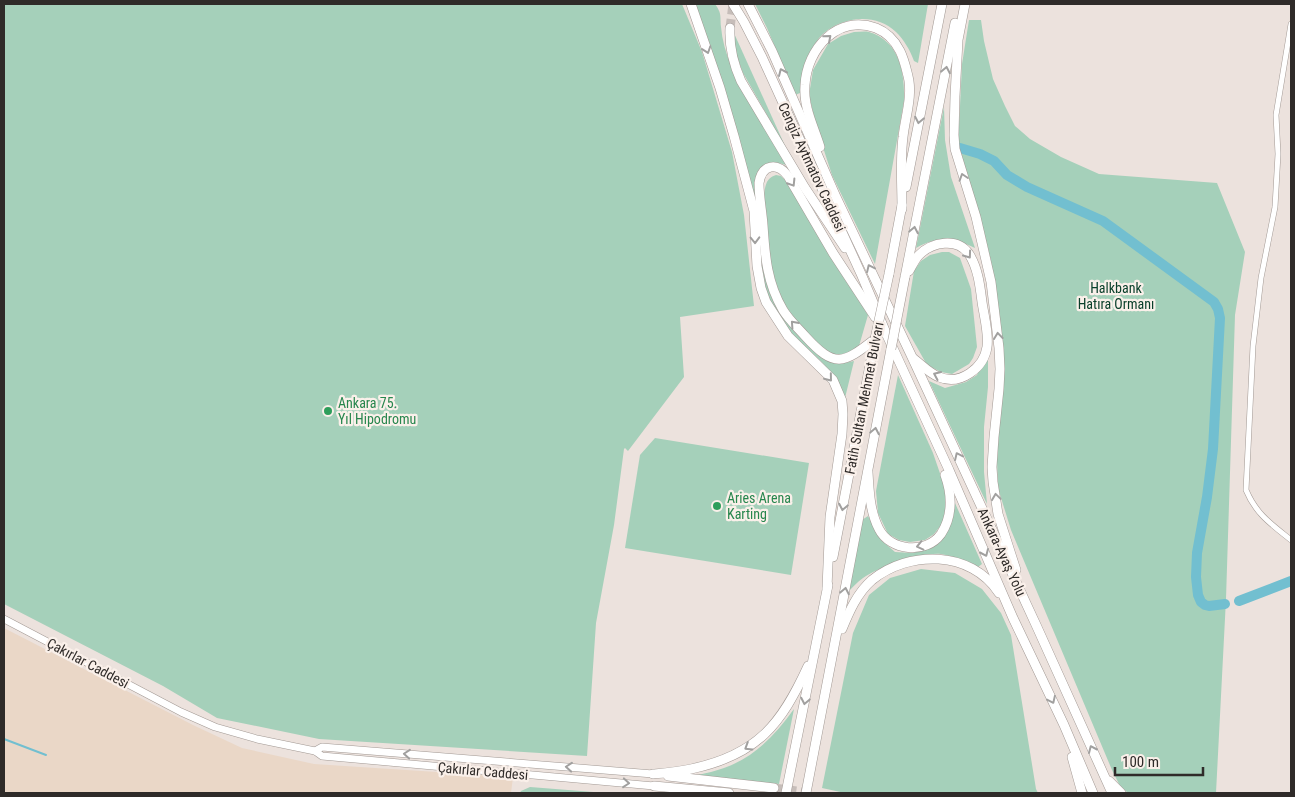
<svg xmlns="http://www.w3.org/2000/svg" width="1295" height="797" font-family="'Roboto Condensed',sans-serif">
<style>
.commercial{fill:#ead7c7}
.green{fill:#a5d0ba}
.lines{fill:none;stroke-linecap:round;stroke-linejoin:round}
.stream{stroke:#72bfd0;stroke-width:2}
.river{stroke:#72bfd0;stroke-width:10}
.highway-tunnel{stroke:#c6bdb9;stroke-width:9;stroke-dasharray:9 4.5;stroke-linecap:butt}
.street-casing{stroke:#a29994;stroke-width:6}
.secondary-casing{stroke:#a29994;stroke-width:8}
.highway-casing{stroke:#a29994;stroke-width:10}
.street{stroke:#fff;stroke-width:5}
.secondary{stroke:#fff;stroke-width:7}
.highway{stroke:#fff;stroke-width:9}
.highway-bridge-casing{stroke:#a29994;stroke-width:10;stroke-linecap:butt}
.highway-bridge{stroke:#fff;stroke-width:9}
.oneway{stroke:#a1a09f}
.leisure-dot{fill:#2e9e5b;stroke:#faf0ea;stroke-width:2}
.labels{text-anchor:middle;stroke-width:4.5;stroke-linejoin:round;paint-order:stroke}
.street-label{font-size:14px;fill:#2f2b29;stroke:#faf0ea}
.park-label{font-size:14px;fill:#0a402b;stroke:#faf0ea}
.leisure-label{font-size:14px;fill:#27864d;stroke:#faf0ea;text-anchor:start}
</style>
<rect width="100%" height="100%" fill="#ece2dd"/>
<path class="commercial" d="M4 628 193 725 242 748 314 764 513 777 511 793H4Z"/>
<g class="green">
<path d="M4 4H682L702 52 732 152 744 215 754 306 680 317 684 377 628 451 625 448 624 449 614 525 596 623 587 756 319 739 217 718 163 686 4 604Z"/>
<path d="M695 4H715C722 14 720 15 721 27 722 40 726 53 731 66L786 165C775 161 764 161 758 172L765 275 816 352C830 364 836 365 854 361L845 398C837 370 810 353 791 333 775 315 762 288 760 264 758 252 759 241 758 229Z"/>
<path d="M755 4H928L918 63 914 61C910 50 904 40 896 32 875 11 837 17 819 38 814 44 807 59 804 66 802 74 802 84 800 93L795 95 767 28Z"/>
<path d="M969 20H981L984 41 993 79 1005 106 1015 126 1030 139 1061 157 1099 174 1217 183 1245 252 1235 315 1226 599 1216 793H1128L1120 786 1112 770 1011 530 998 488 997 461 1003 371 999 319 991 261 982 224 970 187 959 144V127L962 64Z"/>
<path d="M733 31 786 148 743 73 735 51Z"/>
<path d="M854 32C859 32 865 31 869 32 900 41 905 74 904 101L875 264 832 175 817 129 809 95 813 70 828 44 841 36Z"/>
<path d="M944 107 945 140 951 177 975 248C952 237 939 236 916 248Z"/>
<path d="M776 175 781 176 786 181 868 315 859 346 850 353 834 355 821 348 801 327 787 309 777 288 771 270 764 198C765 188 765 178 776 175Z"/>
<path d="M942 252H949L960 258 971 289 977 347 973 358 969 364 952 374 941 372 927 365 905 326 914 271 921 261 930 255Z"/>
<path d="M988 352V387L984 427V472L987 504 929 381 945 388 966 382 977 375Z"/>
<path d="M898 375 933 453 945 488 946 513 941 525 934 534 925 540 910 542 899 540 888 534 878 513 876 491Z"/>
<path d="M655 438 809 463 791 575 625 548 640 455Z"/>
<path d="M955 503 982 564 978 567C965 561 954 556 941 554 921 552 879 567 863 578 857 582 853 587 848 592L862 520 868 516 881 540 895 552 913 553 931 547 950 522Z"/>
<path d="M921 569 955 573 982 589 1001 613 1011 635 1036 789 1038 793H845L822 788 853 633 869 595 890 578Z"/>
<path d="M794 709 779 784 698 775C706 773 716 771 724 768 755 757 775 735 794 709Z"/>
<path d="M530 787 606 793H520L521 791Z"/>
</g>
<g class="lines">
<path class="stream" d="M4 739 46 755"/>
<g class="river">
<path d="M960 148 980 154 994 161 1007 175 1027 187 1103 221 1214 302 1218 309 1220 318 1213 449 1207 497 1197 553 1196 577 1198 595 1201 602 1205 605 1209 606 1225 604"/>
<path d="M1239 601 1291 581"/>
</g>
<g class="highway-tunnel">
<path d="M730 28 733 4"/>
<path d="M774 788 811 793"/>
</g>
<defs>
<path id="street" d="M1291 24 1276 115 1278 154 1275 207 1261 278 1253 346 1246 490C1256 514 1271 524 1291 540"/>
<g id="secondary">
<path d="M4 619 181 712 215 727 257 739 315 751"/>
<path d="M653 774 322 747 315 751 322 756 654 786"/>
</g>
<g id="highway">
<path d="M691 4 720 88 734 136 754 211 757 266 761 288 766 302 788 336 833 380 842 401 843 414 842 434 830 517 827 588"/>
<path d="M733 4 744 22 762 57 862 276 886 333 949 470 1013 618 1064 725 1093 793"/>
<path d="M748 4 772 51 836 197 912 357 1037 627 1112 793"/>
<path d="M965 4 958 40 955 96 954 135 955 149 976 217 991 282 999 348 1000 369 999 389 994 437 992 467 993 482 998 514 1016 570"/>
<path d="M730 28C729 47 733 63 741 81L805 188 845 248"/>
<path d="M820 147C814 127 803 107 805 85 807 49 837 14 876 28 886 32 895 41 900 51 904 59 906 68 908 76 913 95 905 118 903 137 900 160 902 185 902 209"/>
<path d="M906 187 942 4"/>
<path d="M909 271C912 266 915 259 919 255 932 242 957 237 969 254 978 268 980 286 982 302 984 316 989 333 987 347 984 368 960 386 939 377 929 373 922 365 914 359"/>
<path d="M889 274 902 205"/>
<path d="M905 277 955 23"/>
<path d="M875 339C843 364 835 369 805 336 798 328 789 320 783 310 767 283 765 256 763 225 762 211 759 197 759 183 762 164 777 162 788 176L833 253 875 317"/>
<path d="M868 472C869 491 870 512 879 529 890 551 926 555 941 534 953 516 952 494 945 475"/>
<path d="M833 557 875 339"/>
<path d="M842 629C849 612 857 593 872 580 909 550 971 550 999 593"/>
<path d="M1072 757 1082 793"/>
<path d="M653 774C665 773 678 772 691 769 757 755 781 725 808 666"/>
<path d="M668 776 774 788"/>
<path d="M1109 781 1121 793"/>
<path d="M654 786 729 793"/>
<path d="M786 793 828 585"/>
<path d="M806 793 891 349"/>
</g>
</defs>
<use href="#street" class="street-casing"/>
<use href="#secondary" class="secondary-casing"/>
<use href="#highway" class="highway-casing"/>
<use href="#street" class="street"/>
<use href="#secondary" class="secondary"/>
<use href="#highway" class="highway"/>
<defs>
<g id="highway-bridge">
<path d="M875 339 889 274"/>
<path d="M891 349 905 277"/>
</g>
</defs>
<use href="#highway-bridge" class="highway-bridge-casing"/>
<use href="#highway-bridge" class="highway-bridge"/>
</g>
<defs><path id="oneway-chevron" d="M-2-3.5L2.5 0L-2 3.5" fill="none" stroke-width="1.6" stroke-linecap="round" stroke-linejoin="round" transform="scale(1.25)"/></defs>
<g class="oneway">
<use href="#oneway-chevron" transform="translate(828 38) rotate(-41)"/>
<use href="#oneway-chevron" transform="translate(707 50) rotate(71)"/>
<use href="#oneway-chevron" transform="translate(946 70) rotate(-79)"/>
<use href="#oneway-chevron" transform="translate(782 72) rotate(-114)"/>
<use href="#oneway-chevron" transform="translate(919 120) rotate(101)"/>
<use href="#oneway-chevron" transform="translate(963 177) rotate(-108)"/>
<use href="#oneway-chevron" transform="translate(792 183) rotate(58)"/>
<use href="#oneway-chevron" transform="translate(914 230) rotate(-79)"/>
<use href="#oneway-chevron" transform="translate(755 240) rotate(89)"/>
<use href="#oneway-chevron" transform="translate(968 255) rotate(54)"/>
<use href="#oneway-chevron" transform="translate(870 268) rotate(-115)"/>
<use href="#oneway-chevron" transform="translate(794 324) rotate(-132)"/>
<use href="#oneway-chevron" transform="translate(998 336) rotate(-97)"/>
<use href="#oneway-chevron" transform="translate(937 375) rotate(-156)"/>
<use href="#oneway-chevron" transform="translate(829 378) rotate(51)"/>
<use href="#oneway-chevron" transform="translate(875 431) rotate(-79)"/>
<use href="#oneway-chevron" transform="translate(958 456) rotate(-115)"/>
<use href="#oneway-chevron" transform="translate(996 497) rotate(-98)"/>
<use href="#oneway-chevron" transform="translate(843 507) rotate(101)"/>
<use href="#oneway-chevron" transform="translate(920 546) rotate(167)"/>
<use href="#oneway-chevron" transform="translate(985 553) rotate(66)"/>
<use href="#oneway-chevron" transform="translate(845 591) rotate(-79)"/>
<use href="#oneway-chevron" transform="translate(1052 700) rotate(65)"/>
<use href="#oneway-chevron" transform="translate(805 701) rotate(101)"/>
<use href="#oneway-chevron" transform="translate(748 747) rotate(148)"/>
<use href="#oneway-chevron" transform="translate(1092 749) rotate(-114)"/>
<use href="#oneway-chevron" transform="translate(407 754) rotate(-175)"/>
<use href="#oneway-chevron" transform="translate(569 767) rotate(-175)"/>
<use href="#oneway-chevron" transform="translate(626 783) rotate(5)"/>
</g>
<g class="leisure-dot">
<circle cx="328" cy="411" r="5"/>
<circle cx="717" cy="506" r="5"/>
</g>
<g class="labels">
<g class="street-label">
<text transform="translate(812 167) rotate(65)" y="5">Cengiz Aytmatov Caddesi</text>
<text transform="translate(864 398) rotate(-79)" y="5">Fatih Sultan Mehmet Bulvarı</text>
<text transform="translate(1002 552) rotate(65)" y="5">Ankara-Ayaş Yolu</text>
<text transform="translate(88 663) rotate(28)" y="5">Çakırlar Caddesi</text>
<text transform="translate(483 771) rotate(5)" y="5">Çakırlar Caddesi</text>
</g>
<g class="park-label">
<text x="1116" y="293">Halkbank<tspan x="1116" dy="16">Hatıra Ormanı</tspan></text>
</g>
<g class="leisure-label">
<text x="338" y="408">Ankara 75.<tspan x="338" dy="16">Yıl Hipodromu</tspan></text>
<text x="727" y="503">Aries Arena<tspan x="727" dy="16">Karting</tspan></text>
</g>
</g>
<rect width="1295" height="797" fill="none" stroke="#2f2b29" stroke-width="10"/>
<path d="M1115 767v8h88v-8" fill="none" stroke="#2f2b29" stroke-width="2.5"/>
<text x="1122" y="767" font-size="15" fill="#2f2b29" stroke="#faf0ea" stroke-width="4" paint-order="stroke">100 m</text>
</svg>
